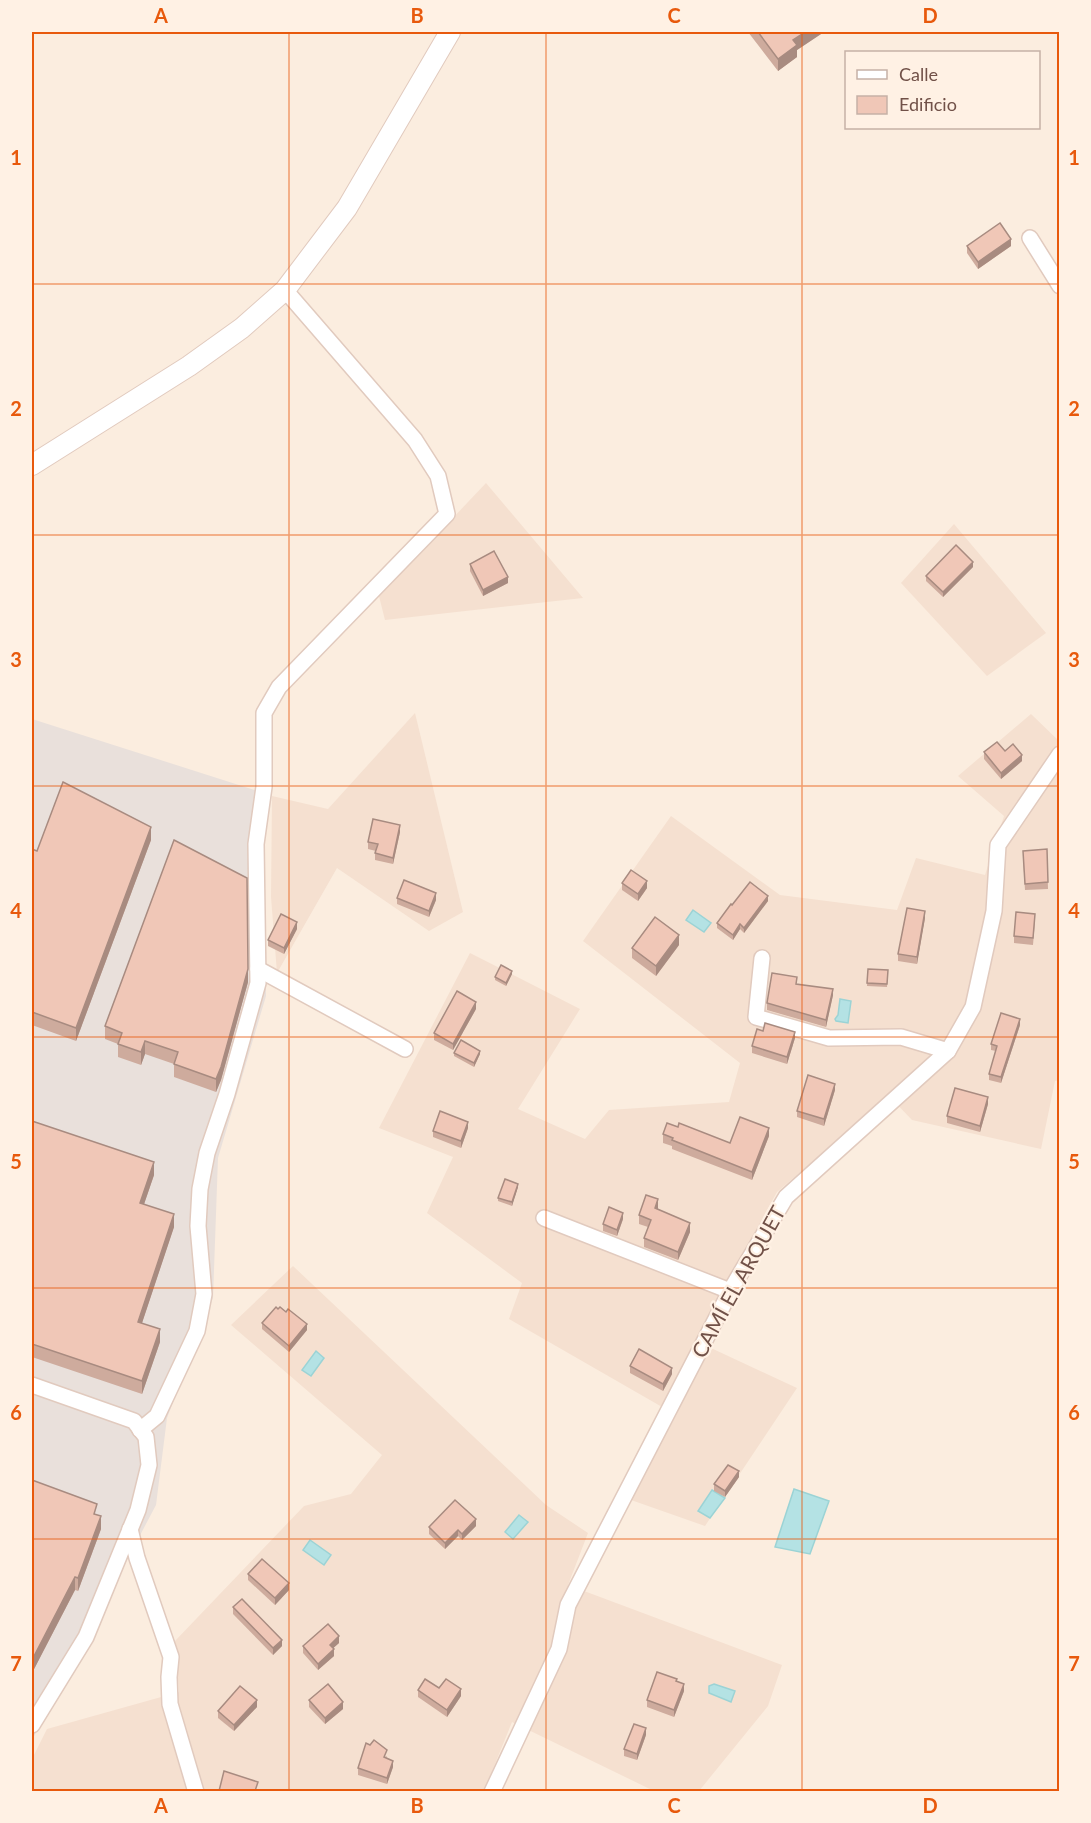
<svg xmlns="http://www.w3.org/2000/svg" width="1091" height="1823" font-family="Lato,sans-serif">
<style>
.residential{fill:#f5e0d0}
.industrial{fill:#e9e0db}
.water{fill:#b4e2e4;stroke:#9bd3d5;stroke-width:1.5}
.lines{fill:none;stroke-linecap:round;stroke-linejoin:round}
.minor-casing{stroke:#e1cabe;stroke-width:18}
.tertiary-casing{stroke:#e1cabe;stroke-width:22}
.minor{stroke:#fff;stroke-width:15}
.tertiary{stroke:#fff;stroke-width:20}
.wall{fill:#ceab9d}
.shaded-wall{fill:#a88b80}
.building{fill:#f0c7b7;stroke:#a88b80;stroke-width:1.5}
.grid{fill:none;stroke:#e8590c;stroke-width:1.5;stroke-opacity:0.55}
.labels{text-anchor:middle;stroke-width:4.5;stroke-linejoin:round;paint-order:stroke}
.street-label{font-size:21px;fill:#715148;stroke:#fff1e4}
.neatline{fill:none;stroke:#e8590c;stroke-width:2}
.grid-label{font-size:20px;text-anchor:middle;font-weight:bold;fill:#e8590c}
</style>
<rect width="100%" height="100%" fill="#fbeddf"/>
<g class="residential">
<path d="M486 483 583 598 385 620 379 596Z"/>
<path d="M954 524 1046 633 987 676 901 583Z"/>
<path d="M415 713 463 912 429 931 337 868 277 973 271 897 272 796 328 809Z"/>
<path d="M1031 714 1059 741 1060 1080 1055 1081 1041 1149 912 1120 889 1096 777 1192 696 1341 797 1388 705 1526 631 1500 676 1415 509 1319 522 1283 427 1213 453 1157 379 1128 470 953 580 1009 518 1109 585 1139 609 1110 729 1102 740 1063 583 941 671 816 780 895 897 910 916 858 985 875 1004 816 958 776Z"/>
<path d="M293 1266 546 1505 588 1533 568 1585 782 1665 768 1706 699 1791H654L512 1722 484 1791 32 1792V1759L47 1729 179 1692 175 1641 304 1506 351 1494 382 1455 231 1325Z"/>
</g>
<path class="industrial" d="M32 719 264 793 266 996 218 1158 213 1298 167 1418 156 1505 32 1740Z"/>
<g class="water">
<path d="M693 910 711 923 704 932 686 920Z"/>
<path d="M840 999 851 1001 848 1023 836 1021 835 1019 838 1015Z"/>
<path d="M316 1351 324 1358 311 1376 302 1370Z"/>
<path d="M794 1489 829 1501 810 1554 775 1547Z"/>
<path d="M712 1490 725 1498 710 1518 698 1511Z"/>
<path d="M519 1515 528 1522 513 1539 505 1532Z"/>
<path d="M310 1540 331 1555 324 1565 303 1550Z"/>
<path d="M714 1684 735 1691 731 1702 709 1693V1686Z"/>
</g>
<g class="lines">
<defs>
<g id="minor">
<path d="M1030 238 1060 286"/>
<path d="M762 958 756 1017 829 1038 901 1037 948 1051"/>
<path d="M258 969 405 1049"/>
<path d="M544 1218 730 1291"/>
<path d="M32 1385 134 1421 146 1437 149 1465 138 1510 86 1637 32 1725"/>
<path d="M140 1430 157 1416 197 1331 204 1294 198 1226 200 1189 207 1153 227 1094 258 983 256 844 264 787V713L279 687 447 514 438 476 415 440 285 290"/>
<path d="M130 1529 137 1558 171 1657 169 1677 170 1704 196 1792"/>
<path d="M492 1792 559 1649 568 1605 733 1286 786 1197 948 1051 973 1007 994 911 998 845 1060 754"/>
</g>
<path id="tertiary" d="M32 465 189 366 242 328 285 290 347 208 450 32"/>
</defs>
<use href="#minor" class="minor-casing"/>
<use href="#tertiary" class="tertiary-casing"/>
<use href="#minor" class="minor"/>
<use href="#tertiary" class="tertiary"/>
</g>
<g class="wall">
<path d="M748 32H824L797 50V57L778 71Z"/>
<path d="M967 246H1011L978 269 967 253Z"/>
<path d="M470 564 508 583 483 596 470 571Z"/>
<path d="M973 567 943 597 926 581V576Z"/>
<path d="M1005 751 1022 761 1001 779 984 759V752Z"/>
<path d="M400 832 393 864 375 860V853L376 851 368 849V842Z"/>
<path d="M151 840 76 1041 32 1025V849L37 851Z"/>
<path d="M1047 849 1048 889 1025 890 1023 857Z"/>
<path d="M622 883 647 888 638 901 622 890Z"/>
<path d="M397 898 436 900 429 917 397 904Z"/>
<path d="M768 901 744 933 740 929 733 940 717 928V923L732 905Z"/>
<path d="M925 918 917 964 898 961V954Z"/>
<path d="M1035 921 1033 945 1014 943V936Z"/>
<path d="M297 929 284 954 268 946V940Z"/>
<path d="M679 945 656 976 632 958V948Z"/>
<path d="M868 969 888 970 887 987 867 986Z"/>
<path d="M512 974 506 986 495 980V977Z"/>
<path d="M248 982 221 1080 216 1092 174 1077V1064L145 1054 141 1065 118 1057V1044L105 1039V1026Z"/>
<path d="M797 984 833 995 826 1027 767 1010V1003Z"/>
<path d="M476 1009 453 1050 434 1040V1033Z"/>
<path d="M1020 1025 1001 1083 989 1080V1074L996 1051 991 1050V1044Z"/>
<path d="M795 1038 787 1064 752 1053V1046Z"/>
<path d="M454 1053 480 1054 474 1067 454 1056Z"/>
<path d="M835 1090 824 1126 797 1117V1111Z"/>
<path d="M988 1104 980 1132 947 1123V1116Z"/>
<path d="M32 1121 154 1175 144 1204 174 1227 142 1323 160 1342 142 1394 32 1357Z"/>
<path d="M678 1127 730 1143 769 1136 752 1180 672 1149V1146L663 1143V1134Z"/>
<path d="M468 1128 461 1148 433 1137V1131Z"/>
<path d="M518 1187 512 1206 498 1201V1198Z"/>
<path d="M658 1208V1209L690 1232 678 1260 644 1247V1238L648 1227 639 1224V1215Z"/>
<path d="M623 1219 617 1236 603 1231V1224Z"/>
<path d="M278 1309 286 1312 307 1330 289 1352 262 1329V1323Z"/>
<path d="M630 1366 672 1374 663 1391 630 1373Z"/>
<path d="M739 1477 725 1497 714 1491V1484Z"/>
<path d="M32 1480 97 1515 101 1529 78 1591 75 1590 32 1673Z"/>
<path d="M476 1526 462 1540 458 1536 445 1549 429 1534V1527Z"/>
<path d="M248 1574 289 1590 275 1605 248 1580Z"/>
<path d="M233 1607 282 1646 273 1655 233 1614Z"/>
<path d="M339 1643 333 1648 334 1656 318 1670 303 1653V1646Z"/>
<path d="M439 1688 461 1696 447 1717 418 1697V1690Z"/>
<path d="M684 1691 674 1717 647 1707V1700Z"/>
<path d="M309 1700 343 1709 325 1724 309 1707Z"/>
<path d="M257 1707 234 1731 218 1718V1711Z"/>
<path d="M646 1735 637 1760 624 1756V1749Z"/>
<path d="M387 1756 386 1758 393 1767 387 1784 358 1775V1768Z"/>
</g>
<g class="shaded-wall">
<path d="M805 32H824L797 50V57L778 71V59L793 40Z"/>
<path d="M1011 239V246L978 269V262Z"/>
<path d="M973 562V567L943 597V592Z"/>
<path d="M508 577V583L483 596V590Z"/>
<path d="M1022 755V761L1001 779V773Z"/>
<path d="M400 825V832L393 864V858Z"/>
<path d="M151 827V840L76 1041V1028Z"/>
<path d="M647 881V888L638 901V894Z"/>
<path d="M436 893V900L429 917V911Z"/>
<path d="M768 896V901L744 933V928Z"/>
<path d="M925 911V918L917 964V957Z"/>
<path d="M297 922V929L284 954V948Z"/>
<path d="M740 924V929L733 940V935Z"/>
<path d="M679 935V945L656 976V966Z"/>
<path d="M248 969V982L221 1080 216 1092V1079Z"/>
<path d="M512 971V974L506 986V983Z"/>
<path d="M833 989V995L826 1027V1020Z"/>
<path d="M476 1002V1009L453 1050V1044Z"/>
<path d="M1020 1019V1025L1001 1083V1077Z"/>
<path d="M795 1032V1038L787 1064V1057Z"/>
<path d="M145 1041V1054L141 1065V1052Z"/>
<path d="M480 1051V1054L474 1067V1063Z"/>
<path d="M835 1084V1090L824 1126V1119Z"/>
<path d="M988 1097V1104L980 1132V1126Z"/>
<path d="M468 1122V1128L461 1148V1141Z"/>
<path d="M769 1128V1136L752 1180V1172Z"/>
<path d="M154 1162V1175L140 1216V1203Z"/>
<path d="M518 1184V1187L512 1206V1202Z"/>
<path d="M658 1199V1208L655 1217V1208Z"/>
<path d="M623 1213V1219L617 1236V1230Z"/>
<path d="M174 1214V1227L138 1335V1322Z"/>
<path d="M690 1223V1232L678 1260V1252Z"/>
<path d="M307 1324V1330L289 1352V1346Z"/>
<path d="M160 1329V1342L142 1394V1381Z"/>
<path d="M672 1368V1374L663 1391V1384Z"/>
<path d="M739 1471V1477L725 1497V1491Z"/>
<path d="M101 1516V1529L78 1591V1578Z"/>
<path d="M476 1519V1526L462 1540V1534Z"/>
<path d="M458 1530V1536L445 1549V1543Z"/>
<path d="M75 1577V1590L32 1673V1660Z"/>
<path d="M289 1583V1590L275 1605V1598Z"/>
<path d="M339 1636V1643L330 1651V1645Z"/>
<path d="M282 1640V1646L273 1655V1648Z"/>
<path d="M334 1649V1656L318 1670V1664Z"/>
<path d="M684 1684V1691L674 1717V1710Z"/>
<path d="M461 1689V1696L447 1717V1710Z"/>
<path d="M257 1700V1707L234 1731V1725Z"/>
<path d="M343 1702V1709L325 1724V1718Z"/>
<path d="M646 1728V1735L637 1760V1754Z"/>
<path d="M393 1761V1767L387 1784V1778Z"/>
</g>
<g class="building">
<path d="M758 32H805L793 40 797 45 778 59Z"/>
<path d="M1000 223 1011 239 978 262 967 246Z"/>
<path d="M956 545 973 562 943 592 926 576Z"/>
<path d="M494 551 508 577 483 590 470 564Z"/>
<path d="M997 742 1005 751 1013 744 1022 755 1001 773 984 752Z"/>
<path d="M63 782 151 827 76 1028 32 1012V849L37 851Z"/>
<path d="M373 819 400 825 393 858 375 853 378 844 368 842Z"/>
<path d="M174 840 247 878 248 969 221 1067 216 1079 174 1064 178 1052 145 1041 141 1052 118 1044 122 1033 105 1026Z"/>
<path d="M1047 849 1048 882 1025 884 1023 851Z"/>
<path d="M631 870 647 881 638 894 622 883Z"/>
<path d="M404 880 436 893 429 911 397 898Z"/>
<path d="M750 882 768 896 744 928 740 924 733 935 717 923 731 904 732 905Z"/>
<path d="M907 908 925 911 917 957 898 954Z"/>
<path d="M1016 912 1035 914 1033 938 1014 936Z"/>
<path d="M281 914 297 922 284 948 268 940Z"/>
<path d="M655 917 679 935 656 966 632 948Z"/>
<path d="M501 965 512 971 506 983 495 977Z"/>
<path d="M868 969 888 970 887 984 867 983Z"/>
<path d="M772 973 797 977 796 984 833 989 826 1020 767 1003Z"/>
<path d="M457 991 476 1002 453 1044 434 1033Z"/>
<path d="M1001 1013 1020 1019 1001 1077 989 1074 997 1046 991 1044Z"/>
<path d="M765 1023 795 1032 787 1057 752 1046 757 1029 763 1031Z"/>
<path d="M461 1040 480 1051 474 1063 454 1053Z"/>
<path d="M808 1075 835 1084 824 1119 797 1111Z"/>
<path d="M955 1088 988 1097 980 1126 947 1116Z"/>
<path d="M440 1111 468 1122 461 1141 433 1131Z"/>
<path d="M740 1117 769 1128 752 1172 672 1140 673 1138 663 1134 667 1123 678 1127 679 1123 730 1143Z"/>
<path d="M32 1121 154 1162 140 1203 174 1214 138 1322 160 1329 142 1381 32 1344Z"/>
<path d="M505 1179 518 1184 512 1202 498 1198Z"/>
<path d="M646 1195 658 1199 655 1208 690 1223 678 1252 644 1238 651 1220 639 1215Z"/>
<path d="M609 1207 623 1213 617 1230 603 1224Z"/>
<path d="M276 1307 278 1309 280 1307 286 1312 288 1309 307 1324 289 1346 262 1323Z"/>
<path d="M639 1349 672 1368 663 1384 630 1366Z"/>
<path d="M728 1465 739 1471 725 1491 714 1484Z"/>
<path d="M32 1480 97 1504 94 1514 101 1516 78 1578 75 1577 32 1660Z"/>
<path d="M455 1500 476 1519 462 1534 458 1530 445 1543 429 1527Z"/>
<path d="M262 1559 289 1583 275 1598 248 1574Z"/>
<path d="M242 1599 282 1640 273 1648 233 1607Z"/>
<path d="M328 1624 339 1636 330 1645 334 1649 318 1664 303 1646Z"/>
<path d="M657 1672 677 1679 676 1681 684 1684 674 1710 647 1700Z"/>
<path d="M425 1679 439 1688 446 1679 461 1689 447 1710 418 1690Z"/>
<path d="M328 1684 343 1702 325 1718 309 1700Z"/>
<path d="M240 1686 257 1700 234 1725 218 1711Z"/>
<path d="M634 1724 646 1728 637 1754 624 1749Z"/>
<path d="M374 1740 387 1750 384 1757 393 1761 387 1778 358 1768 366 1743 370 1745Z"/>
<path d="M224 1771 258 1782 255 1791H219Z"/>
</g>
<path class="grid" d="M289 32V1792M546 32V1792M802 32V1792M32 284H1060M32 535H1060M32 786H1060M32 1037H1060M32 1288H1060M32 1539H1060"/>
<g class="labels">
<g class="street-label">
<text transform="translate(739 1282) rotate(-61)" y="7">CAMÍ EL ARQUET</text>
</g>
</g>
<rect width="1091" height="1823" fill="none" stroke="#fff1e4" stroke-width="66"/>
<rect x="845" y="51" width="195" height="78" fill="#fff1e4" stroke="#c6b1a6" stroke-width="1.5"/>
<rect x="857" y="70" width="30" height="9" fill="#ffffff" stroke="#c6b1a6" stroke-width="1.5"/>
<text x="899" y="81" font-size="18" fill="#715148">Calle</text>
<rect x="857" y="96" width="30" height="18" fill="#f0c7b7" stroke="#c6b1a6" stroke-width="1.5"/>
<text x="899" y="111" font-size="18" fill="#715148">Edificio</text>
<rect x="33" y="33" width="1025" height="1757" class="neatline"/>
<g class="grid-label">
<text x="161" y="23">A</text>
<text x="417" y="23">B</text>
<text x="674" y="23">C</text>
<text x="930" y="23">D</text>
<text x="16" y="165">1</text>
<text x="1074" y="165">1</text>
<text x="16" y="416">2</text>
<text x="1074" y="416">2</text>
<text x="16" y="667">3</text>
<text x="1074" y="667">3</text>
<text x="16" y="918">4</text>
<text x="1074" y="918">4</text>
<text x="16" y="1169">5</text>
<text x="1074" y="1169">5</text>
<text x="16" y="1420">6</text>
<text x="1074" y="1420">6</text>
<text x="16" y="1671">7</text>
<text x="1074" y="1671">7</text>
<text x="161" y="1813">A</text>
<text x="417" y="1813">B</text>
<text x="674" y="1813">C</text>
<text x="930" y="1813">D</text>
</g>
</svg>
